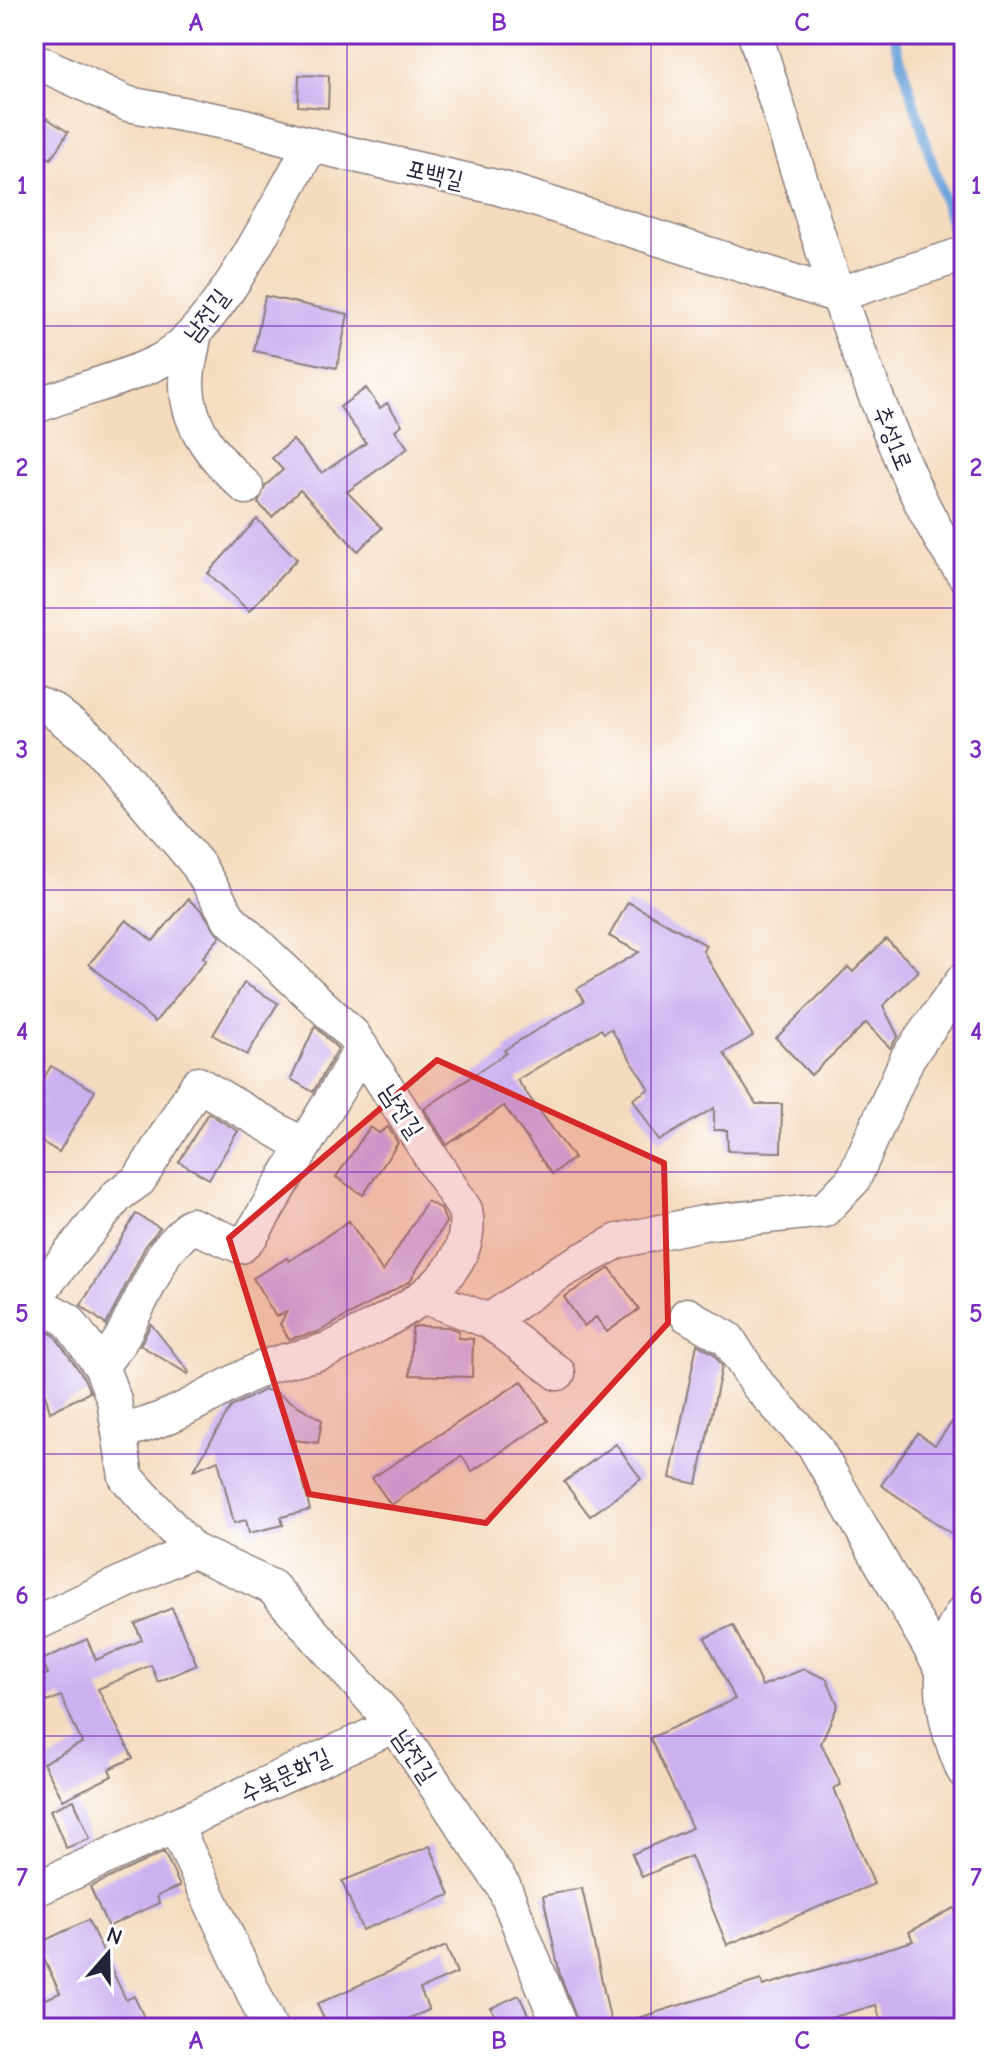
<svg xmlns="http://www.w3.org/2000/svg" width="998" height="2062" font-family="'Comic Neue','Poor Story',sans-serif">
<style>
.lines{fill:none;stroke-linecap:round;stroke-linejoin:round}
.stream{stroke:#6ba3da;stroke-width:10}
.building{fill:#cbb1ef}
.minor-casing{stroke:#8b7e7c;stroke-width:37}
.minor{stroke:#fff;stroke-width:34}
.marked{fill:#d62828;fill-opacity:0.2;stroke:#d62828;stroke-width:6;stroke-linejoin:round}
.grid{fill:none;stroke:#7b2cbf;stroke-width:2;stroke-opacity:0.55}
.labels{text-anchor:middle;stroke-width:6;stroke-linejoin:round;paint-order:stroke}
.street-label{font-size:24px;fill:#22223b;stroke:#fff}
.neatline{fill:none;stroke:#7b2cbf;stroke-width:3}
.grid-label{font-size:26px;text-anchor:middle;font-weight:bold;fill:#7b2cbf}
</style>
<rect width="100%" height="100%" fill="#fff"/>
<filter id="ink" filterUnits="userSpaceOnUse"><feTurbulence type="fractalNoise" baseFrequency=".0125" numOctaves="2"/><feDisplacementMap in="SourceGraphic" scale="16" xChannelSelector="R" yChannelSelector="G"/><feConvolveMatrix kernelMatrix="1 2 1 2 8 2 1 2 1" color-interpolation-filters="sRGB"/></filter>
<filter id="wash" filterUnits="userSpaceOnUse"><feTurbulence type="fractalNoise" baseFrequency=".006" numOctaves="4" result="noise"/><feDisplacementMap in="SourceGraphic" scale="32" xChannelSelector="R" yChannelSelector="G"/><feGaussianBlur stdDeviation="1.8" result="paint"/><feColorMatrix in="noise" values="0 0 0 0 0 0 0 0 0 0 0 0 0 0 0 0 0 1.4 0 .05"/><feComposite in="paint" operator="in"/></filter>
<g filter="url(#wash)">
<rect width="100%" height="100%" fill="#f4dbbe"/>
<g class="lines">
<path class="stream" d="M893 34 959 250"/>
</g>
<g id="blocks">
<g class="building">
<path d="M299 75 329 76 328 108 298 106Z"/>
<path d="M34 110 68 132 51 159 34 148Z"/>
<path d="M265 296 348 314 337 368 254 351Z"/>
<path d="M366 388 380 408 387 403 402 425 395 430 408 448 347 492 382 528 358 551 300 490 272 517 258 503 265 486 283 470 272 458 293 440 322 473 366 443 340 407Z"/>
<path d="M257 519 297 559 249 611 208 573Z"/>
<path d="M188 899 202 911 220 937 202 958 206 960 155 1022 89 964 126 920 153 941Z"/>
<path d="M628 902 706 945 703 951 753 1036 724 1053 756 1104H782L781 1152 728 1151 727 1130H714V1108L659 1141 633 1099 649 1089 611 1029 604 1033 601 1029 517 1080 574 1158 552 1174 504 1106 447 1145 424 1109 506 1053 504 1050 584 1001 577 989 639 952 609 936Z"/>
<path d="M886 939 919 971 883 1006 898 1036 890 1048 866 1023 811 1075 776 1038 848 967 853 972Z"/>
<path d="M244 983 278 1003 247 1055 213 1035Z"/>
<path d="M315 1026 338 1049 313 1092 291 1079Z"/>
<path d="M51 1066 95 1091 59 1152 34 1137V1095Z"/>
<path d="M208 1113 238 1131 209 1179 179 1162Z"/>
<path d="M370 1127 379 1133 388 1127 398 1143 363 1195 336 1177Z"/>
<path d="M427 1201 441 1209 446 1222 410 1281 318 1332 289 1339 280 1324 287 1311 276 1317 253 1278 287 1258 289 1261 349 1221 383 1272Z"/>
<path d="M136 1214 160 1228 147 1243 106 1325 81 1305Z"/>
<path d="M610 1268 639 1309 607 1332 596 1317 584 1326 564 1297Z"/>
<path d="M151 1324 189 1372 188 1374 140 1345Z"/>
<path d="M416 1326 448 1327 459 1331 458 1338 473 1339 472 1377 410 1375 412 1328Z"/>
<path d="M44 1330 54 1335 83 1376 90 1392 50 1412 34 1354Z"/>
<path d="M697 1344 714 1354 722 1366 697 1484 670 1478Z"/>
<path d="M522 1381 548 1421 472 1471 462 1456 391 1505 372 1478Z"/>
<path d="M264 1390 273 1391 322 1420 318 1443 293 1440 310 1510 281 1517 283 1525 249 1533 246 1520 234 1523 218 1460 194 1470 231 1407Z"/>
<path d="M964 1406V1542L881 1485 918 1433 935 1445Z"/>
<path d="M616 1444 641 1479 590 1516 564 1482Z"/>
<path d="M172 1608 197 1665 158 1682 151 1665 98 1689 133 1758 109 1769 112 1776 63 1800 43 1763 82 1743 61 1696 47 1702 36 1679 48 1674 42 1660 87 1639 96 1660 142 1640 135 1624Z"/>
<path d="M733 1625 762 1686 804 1669 827 1679 838 1705 821 1743 841 1785 834 1788 874 1884 727 1945 691 1856 642 1877 632 1854 692 1828 650 1738 735 1699 705 1638Z"/>
<path d="M74 1800 90 1839 66 1848 50 1810Z"/>
<path d="M430 1846 450 1895 362 1930 342 1881Z"/>
<path d="M164 1852 180 1886 157 1896 159 1903 108 1927 90 1887Z"/>
<path d="M582 1888 612 2028H580L560 1975 543 1896Z"/>
<path d="M954 1908 964 1927V2028H883L876 2005 796 2028H626L625 2022 761 1980 763 1986 913 1941 909 1932Z"/>
<path d="M88 1920 126 2000 134 1996 149 2028H45L34 2004 60 1993 37 1944Z"/>
<path d="M446 1946 457 1973 420 1989 429 2010 386 2028H328L317 2004Z"/>
<path d="M519 1995 534 2028H500L491 2008Z"/>
</g>
</g>
</g>
<g filter="url(#ink)">
<use href="#blocks" fill-opacity="0" stroke="#8b7e7c" stroke-width="2"/>
<g class="lines">
<defs>
<g id="minor">
<path d="M755 34C793 155 828 276 875 394 900 457 924 519 964 574"/>
<path d="M34 60 128 104 241 125 311 145 500 188 836 295 964 254"/>
<path d="M194 336C192 352 186 370 187 386 188 428 217 461 246 487"/>
<path d="M34 407C73 390 117 382 156 363 217 334 276 205 311 145"/>
<path d="M34 703 52 710 96 744 198 865 229 918 353 1035 465 1210C477 1271 411 1308 365 1331 351 1338 336 1348 321 1352 302 1358 282 1360 263 1368 215 1390 171 1423 119 1431"/>
<path d="M426 1297 489 1321 558 1373"/>
<path d="M34 1298 118 1195 139 1180 198 1084 302 1145"/>
<path d="M34 1302 68 1320 101 1366 114 1400 126 1477 192 1550 272 1587 395 1725 504 1887 560 2028"/>
<path d="M687 1315 728 1339 758 1385 815 1447 942 1668"/>
<path d="M489 1321 562 1271 618 1241 703 1223 824 1210 853 1180 908 1057 964 979"/>
<path d="M101 1366 120 1341 165 1252 191 1225 241 1246 252 1234 362 1048"/>
<path d="M964 1611C931 1659 941 1719 964 1771"/>
<path d="M34 1624 192 1550"/>
<path d="M175 1825 270 2028"/>
<path d="M34 1890 395 1725"/>
</g>
</defs>
<use href="#minor" class="minor-casing"/>
<use href="#minor" class="minor"/>
</g>
</g>
<path class="marked" d="M437 1060 664 1163 668 1323 486 1523 309 1494 229 1238Z"/>
<path class="grid" d="M347 34V2028M651 34V2028M34 326H964M34 608H964M34 890H964M34 1172H964M34 1454H964M34 1736H964"/>
<g class="labels">
<g class="street-label">
<text transform="translate(435 174) rotate(13)" y="8">포백길</text>
<text transform="translate(206 315) rotate(-53)" y="8">남전길</text>
<text transform="translate(893 438) rotate(68)" y="8">추성1로</text>
<text transform="translate(402 1111) rotate(57)" y="8">남전길</text>
<text transform="translate(415 1756) rotate(56)" y="8">남전길</text>
<text transform="translate(285 1775) rotate(-25)" y="8">수북문화길</text>
</g>
</g>
<rect width="998" height="2062" fill="none" stroke="#fff" stroke-width="88"/>
<g transform="translate(108 1954) rotate(20)" stroke="#ffffff" stroke-width="6" paint-order="stroke">
<path d="M0-6L14 30L0 20L-14 30Z" fill="#22223b"/>
<text y="-12" font-size="22" font-weight="bold" text-anchor="middle" fill="#22223b">N</text>
</g>
<rect x="44" y="44" width="910" height="1974" class="neatline"/>
<g class="grid-label">
<text x="196" y="31">A</text>
<text x="499" y="31">B</text>
<text x="802" y="31">C</text>
<text x="22" y="194">1</text>
<text x="976" y="194">1</text>
<text x="22" y="476">2</text>
<text x="976" y="476">2</text>
<text x="22" y="758">3</text>
<text x="976" y="758">3</text>
<text x="22" y="1040">4</text>
<text x="976" y="1040">4</text>
<text x="22" y="1322">5</text>
<text x="976" y="1322">5</text>
<text x="22" y="1604">6</text>
<text x="976" y="1604">6</text>
<text x="22" y="1886">7</text>
<text x="976" y="1886">7</text>
<text x="196" y="2049">A</text>
<text x="499" y="2049">B</text>
<text x="802" y="2049">C</text>
</g>
</svg>
